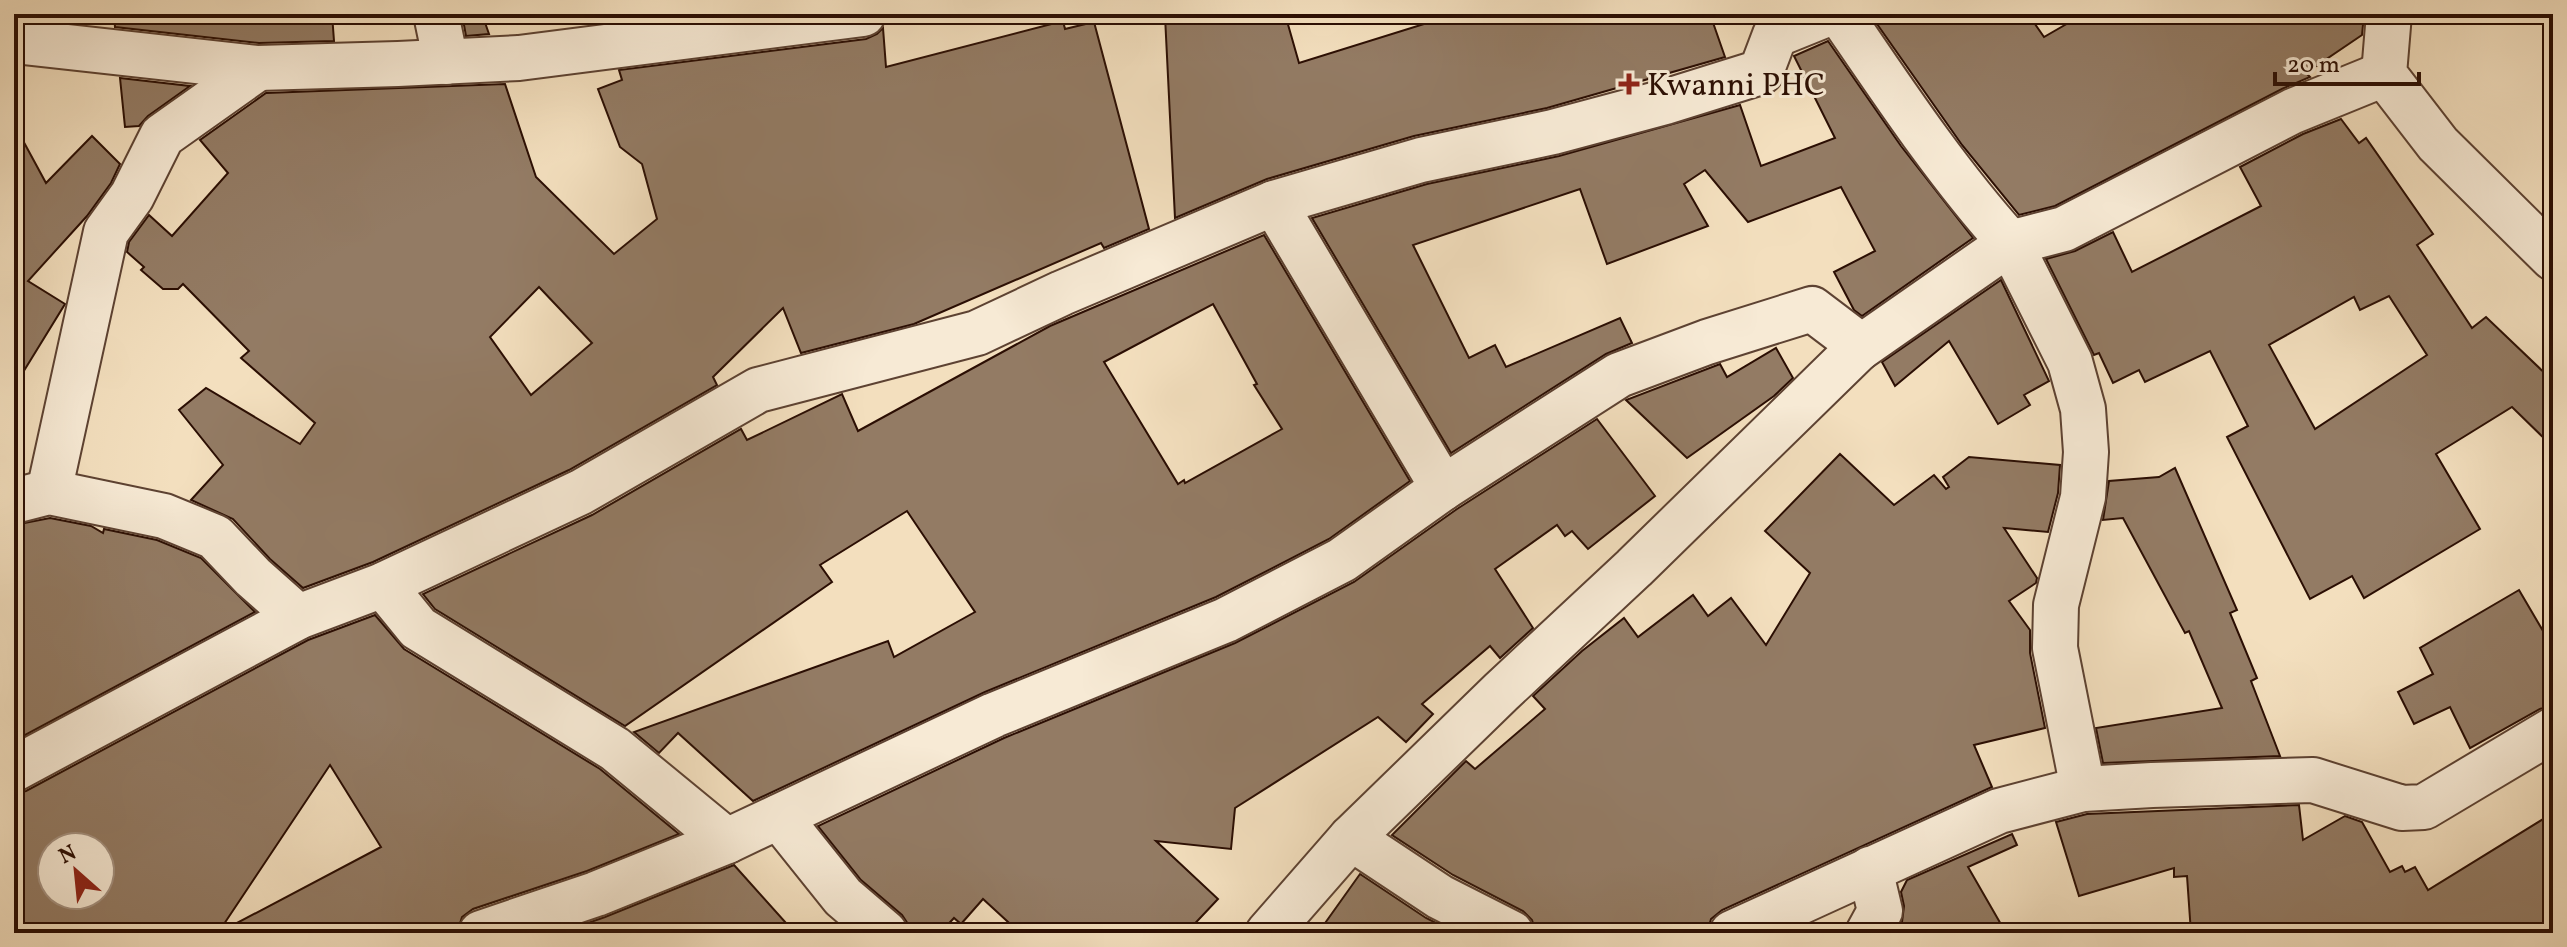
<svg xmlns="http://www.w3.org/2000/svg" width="2567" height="947" font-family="Vollkorn,serif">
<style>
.building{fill:#937b64;stroke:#2b0e03;stroke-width:2;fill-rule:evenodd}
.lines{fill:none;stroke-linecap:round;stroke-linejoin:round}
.street-casing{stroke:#5d4232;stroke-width:48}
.street{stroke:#f7ead5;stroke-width:44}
.poi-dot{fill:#8f2418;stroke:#f7ead5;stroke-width:3}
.labels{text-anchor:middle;stroke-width:6;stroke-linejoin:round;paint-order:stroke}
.poi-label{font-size:32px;fill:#2b0e03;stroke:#f7ead5;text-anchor:start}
</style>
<rect width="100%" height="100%" fill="#f3dfbe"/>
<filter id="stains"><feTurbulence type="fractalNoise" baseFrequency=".0025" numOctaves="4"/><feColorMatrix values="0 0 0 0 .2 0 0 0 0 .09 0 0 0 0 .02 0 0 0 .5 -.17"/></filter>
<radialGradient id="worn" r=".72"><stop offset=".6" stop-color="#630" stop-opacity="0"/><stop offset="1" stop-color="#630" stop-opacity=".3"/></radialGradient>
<g class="building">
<path d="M114 14H332L334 41 259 43 115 27Z"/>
<path d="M462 14H482L489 34 466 36Z"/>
<path d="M605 14H666L607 22Z"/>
<path d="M1186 14H1285L1299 63 1456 14H1710L1725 57 1547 108 1414 136 1267 179 1175 218 1165 16H1186Z"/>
<path d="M1870 14H2028L2044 37 2084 14H2364L2362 35 2306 73 2310 77 2282 89 2055 206 2019 215 1962 145Z"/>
<path d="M1063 21 1065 29 1094 22 1149 229 1104 248 1101 243 914 324 801 353 783 308 713 377 717 385 569 470 373 562 303 588 270 559 233 519 191 500 223 465 179 410 206 388 300 444 315 423 241 358 249 351 183 284 178 289H163L141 270 144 267 127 252 129 242 149 215 172 236 228 173 200 140 266 93 505 84 536 177 614 254 657 219 642 164 620 147 598 89 622 80 619 70 866 39 877 34 883 28 886 67ZM539 287 592 343 531 395 490 337Z"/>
<path d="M1828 41 1901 146 1973 238 1862 316 1854 310 1834 272 1875 251 1841 187 1748 222 1705 170 1684 184 1708 226 1607 264 1580 189 1413 245 1469 358 1495 345 1506 367 1620 318 1632 343 1606 354 1451 453 1312 218 1427 184 1559 156 1740 105 1761 166 1835 138 1794 56Z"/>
<path d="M120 78 190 86 148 116 139 126 125 127Z"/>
<path d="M2341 119 2359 143 2366 138 2433 234 2417 245 2472 328 2486 317 2553 381V447L2512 407 2436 454 2480 529 2364 598 2352 576 2310 599 2227 437 2248 426 2210 351 2145 382 2139 370 2113 383 2099 353 2094 355 2046 259 2075 251 2113 232 2132 272 2261 206 2240 167 2303 134ZM2389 296 2427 355 2315 429 2269 345 2354 297 2360 310Z"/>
<path d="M14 124 46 183 92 136 120 164 111 183 87 216 28 281 65 304 14 387Z"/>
<path d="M1264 235 1410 481 1329 539 1216 597 985 692 753 801 678 733 659 753 634 732 888 641 894 657 975 612 907 511 820 565 832 582 625 726 435 609 423 594 592 515 741 429 747 440 842 394 858 431 1050 326ZM1213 304 1257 384 1254 385 1282 429 1185 483 1184 480 1178 484 1104 362Z"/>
<path d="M2001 280 2049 381 2024 395 2030 405 1998 424 1949 341 1895 386 1882 362Z"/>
<path d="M1776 348 1793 378 1774 396 1687 458 1626 400 1720 364 1727 377Z"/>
<path d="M1597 419 1655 496 1588 549 1572 531 1565 536 1557 525 1495 569 1533 628 1500 658 1490 646 1422 704 1433 714 1406 742 1378 717 1235 808 1231 849 1156 841 1218 899 1186 933H1020L983 899 961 924 954 918 940 933H909L908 924 902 915 861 880 818 826 1004 738 1235 643 1354 582 1457 509Z"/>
<path d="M1840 454 1894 505 1934 475 1946 489 1949 487 1943 477 1969 457 2060 465 2058 493 2048 532 2004 528 2037 578 2036 583 2009 601 2030 630V653L2045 728 1974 745 1992 787 1722 910 1711 919 1707 933H1536L1532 920 1523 911 1453 875 1392 835 1466 761 1475 769 1545 709 1533 696 1582 651 1624 618 1638 637 1693 595 1708 616 1731 598 1766 645 1810 573 1765 531Z"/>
<path d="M2175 468 2237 610 2230 613 2257 678 2251 681 2280 756 2103 763 2096 728 2222 708 2189 631 2185 633 2123 518 2103 520 2109 481 2159 477Z"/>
<path d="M50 518 91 526 103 533 104 529 157 540 201 558 255 612 14 741V525Z"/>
<path d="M2519 590 2553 648V705L2540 709 2470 748 2450 707 2414 724 2398 692 2433 674 2420 648Z"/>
<path d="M375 615 404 649 600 769 679 834 587 871 473 909 462 917 457 933H14V794L26 791 308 640ZM330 765 381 847 218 933ZM52 847H100V895H52Z"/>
<path d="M2299 805 2303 840 2345 816 2362 822 2390 872 2402 866 2405 872 2415 867 2428 890 2553 813V933H2191L2187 876 2174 877V868L2079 896 2056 822 2087 814Z"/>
<path d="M2012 834 2017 845 1968 867 2006 933H1896L1902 922 1904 906 1901 892 1907 880Z"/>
<path d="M734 865 795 933H559L605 917Z"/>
<path d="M1360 874 1426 918 1456 933H1318Z"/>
</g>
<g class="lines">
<defs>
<g id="street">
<path d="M436 14 446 62"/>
<path d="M1840 14C1894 93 1946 172 2010 243L2064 229 2293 111 2384 74"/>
<path d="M2389 14 2384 74 2438 144 2553 258"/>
<path d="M14 41 258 68 398 64 519 58 863 14"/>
<path d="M1274 203 1443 488"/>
<path d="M49 492 106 232 132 196 162 136 258 68"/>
<path d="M14 501 49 492 164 516 215 537 253 577 298 617"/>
<path d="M383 585 418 628 615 749 727 841"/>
<path d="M14 769 298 617 383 585 581 492 758 390 977 333 1062 293 1274 203 1421 160 1553 132 1665 102 1761 72 1775 35 1827 14"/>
<path d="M779 817 843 897 885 933"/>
<path d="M1351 838 1440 897 1511 933"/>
<path d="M481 933 596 894 727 841 994 715 1226 620 1342 560 1443 488 1619 375 1707 342 1812 309 1849 337 1858 349 2010 243 2070 362 2083 409 2086 452 2083 497 2056 605 2055 648 2083 789"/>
<path d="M1268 933 1351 838 1501 692 1634 568 1858 349"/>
<path d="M1732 933 1999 811 2083 789 2152 785 2313 780 2402 808 2424 807 2553 730"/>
<path d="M1868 933 1880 911 1870 869"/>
</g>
</defs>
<use href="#street" class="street-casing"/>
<use href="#street" class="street"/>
</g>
<path class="poi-dot" d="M1625 72h8v8h8v8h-8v8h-8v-8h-8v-8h8z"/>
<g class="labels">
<g class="poi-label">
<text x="1647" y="95">Kwanni PHC</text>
</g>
</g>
<rect width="2567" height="947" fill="none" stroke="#f3dfbe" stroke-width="48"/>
<rect x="16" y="16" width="2535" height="915" fill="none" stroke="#2b0e03" stroke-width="4"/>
<rect x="24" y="24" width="2519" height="899" fill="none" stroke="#2b0e03" stroke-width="2"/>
<g transform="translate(76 871) rotate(333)"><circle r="38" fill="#f7ead5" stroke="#a59281" stroke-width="2"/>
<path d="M0-6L14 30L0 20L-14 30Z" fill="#8f2418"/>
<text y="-12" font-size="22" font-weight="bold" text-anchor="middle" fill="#2b0e03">N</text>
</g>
<path d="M2275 72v12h144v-12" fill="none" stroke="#2b0e03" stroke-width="4"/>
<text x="2287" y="72" font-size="24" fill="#2b0e03" stroke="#f7ead5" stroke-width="6" paint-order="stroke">20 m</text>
<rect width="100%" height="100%" filter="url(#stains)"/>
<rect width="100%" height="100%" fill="url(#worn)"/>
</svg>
